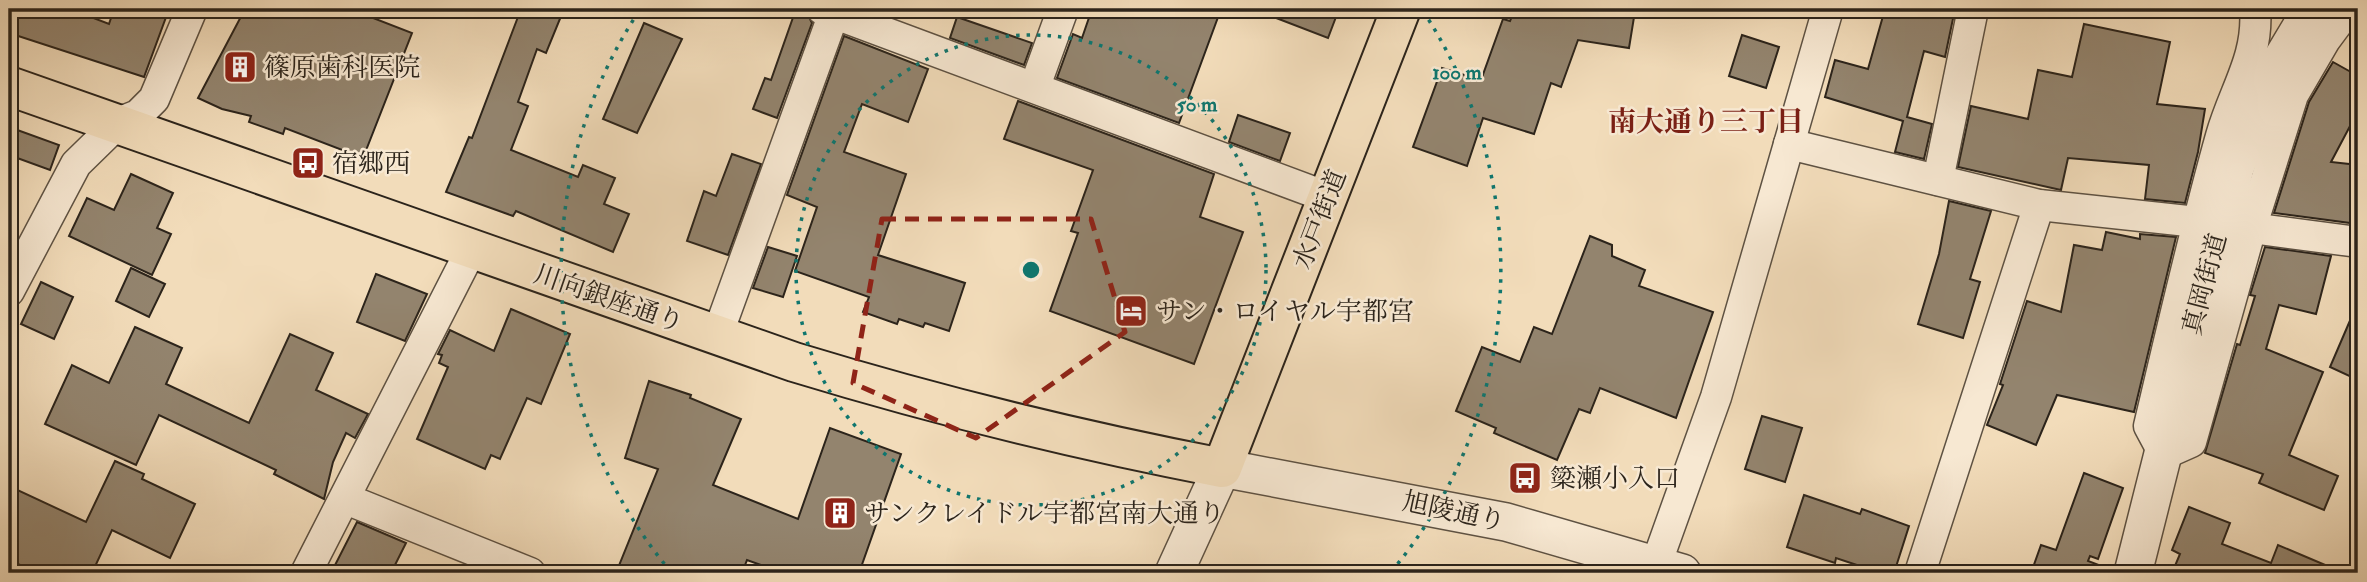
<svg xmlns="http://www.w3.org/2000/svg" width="2367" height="582" font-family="'IM FELL Double Pica','Noto Serif JP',serif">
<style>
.building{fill:#93846e;stroke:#2c241b;stroke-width:2}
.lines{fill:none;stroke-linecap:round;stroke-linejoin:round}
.minor-casing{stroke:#5e5243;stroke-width:33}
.tertiary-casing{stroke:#5e5243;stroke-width:40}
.primary-casing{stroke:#2c241b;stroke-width:42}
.minor{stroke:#f7e8d2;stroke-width:30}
.tertiary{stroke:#f7e8d2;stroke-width:37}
.primary{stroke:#f2dcba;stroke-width:38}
.marked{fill:none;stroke:#8f2418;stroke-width:5;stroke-dasharray:14 9;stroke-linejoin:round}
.ring{fill:none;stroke:#0f766e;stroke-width:3.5;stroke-dasharray:3.5 7}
.labels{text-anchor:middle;stroke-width:5;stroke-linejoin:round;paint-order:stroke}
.poi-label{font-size:26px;fill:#2c241b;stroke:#f7e8d2;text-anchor:start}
.street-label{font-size:26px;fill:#2c241b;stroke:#f7e8d2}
.neighbourhood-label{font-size:28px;font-weight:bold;fill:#7a1f14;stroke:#f7e8d2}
.centre{fill:#0f766e;stroke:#f7e8d2;stroke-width:3.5}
.ring-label{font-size:21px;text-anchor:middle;font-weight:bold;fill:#0f766e;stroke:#f7e8d2;stroke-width:5;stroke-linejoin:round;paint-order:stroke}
</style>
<rect width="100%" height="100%" fill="#f2dcba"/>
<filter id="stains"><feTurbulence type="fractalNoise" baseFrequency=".00286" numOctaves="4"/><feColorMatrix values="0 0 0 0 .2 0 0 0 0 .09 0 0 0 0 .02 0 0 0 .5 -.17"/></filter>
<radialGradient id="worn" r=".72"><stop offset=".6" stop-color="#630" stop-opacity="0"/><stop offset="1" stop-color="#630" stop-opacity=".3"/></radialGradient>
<g class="building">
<path d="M9 9H70L109 24 114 9H169L144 77 9 33Z"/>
<path d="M245 9H350L412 33 363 158 285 128 283 134 249 122 251 116 222 109 198 98Z"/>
<path d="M521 9H564L546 53 537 49 518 102 528 106 511 150 578 177 583 165 615 178 604 204 629 214 613 252 516 211 513 216 446 192 469 137 472 138Z"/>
<path d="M796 9H805L812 23 777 118 753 109 765 78 771 80Z"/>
<path d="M1092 9H1221L1179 123 1057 78 1073 34 1082 38Z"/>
<path d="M1258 9H1339L1328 38 1258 11Z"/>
<path d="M1515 9 1635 11 1629 48 1578 40 1561 87 1551 83 1534 134 1483 118 1467 166 1413 147 1442 68 1481 80 1503 19 1510 21Z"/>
<path d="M1885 9H1955L1945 57 1924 51 1907 117 1932 124 1924 159 1895 152 1903 121 1825 97 1835 60 1868 69Z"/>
<path d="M957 17 1032 43 1024 65 950 38Z"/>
<path d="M644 23 682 39 637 133 603 119Z"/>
<path d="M2084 24 2170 42 2157 104 2205 109 2198 152 2185 203 2145 199 2149 165 2068 158 2061 190 1958 167 1971 106 2028 119 2038 70 2072 77Z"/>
<path d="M1742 35 1779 47 1766 88 1729 76Z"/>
<path d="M844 36 928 69 908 122 862 104 844 152 906 174 878 255 965 283 949 331 925 323 923 327 899 319 897 324 863 312 869 297 795 271 817 207 787 195Z"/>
<path d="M2333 62 2358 76V111L2331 162 2358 165V224L2274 213 2309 102Z"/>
<path d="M1018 101 1214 174 1200 217 1243 232 1194 364 1050 311 1078 233 1071 231 1093 170 1004 139Z"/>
<path d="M1238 115 1290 133 1280 161 1229 142Z"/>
<path d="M9 127 59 145 50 170 9 155Z"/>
<path d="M732 154 761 164 728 255 687 241 704 191 716 196Z"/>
<path d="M131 174 173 193 157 228 171 234 152 275 69 236 87 198 114 210Z"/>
<path d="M1949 201 1991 211 1970 279 1980 282 1963 338 1918 324 1939 254Z"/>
<path d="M2106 232 2140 239V234L2176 237 2134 412 2057 395 2036 445 1987 425 2003 385 2000 384 2027 301 2061 312 2074 245 2102 250Z"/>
<path d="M1590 236 1612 245V256L1645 270 1639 286 1713 312 1676 418 1600 388 1590 413 1579 409 1557 460 1494 433 1496 428 1456 411 1482 347 1520 362 1534 327 1552 334Z"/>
<path d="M768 247 797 256 783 297 753 288Z"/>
<path d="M2265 247 2331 256 2316 314 2279 305 2266 349 2323 372 2289 455 2338 476 2324 510 2259 483 2263 474 2205 453 2237 344 2240 345 2255 296 2250 295Z"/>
<path d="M131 268 165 284 149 317 116 301Z"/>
<path d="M376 274 427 294 405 341 357 322Z"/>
<path d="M41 282 73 297 54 339 21 324Z"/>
<path d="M2358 302V380L2330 367Z"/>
<path d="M511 309 570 334 541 404 527 398 500 459 491 455 485 469 417 439 448 367 439 363 442 355 438 354 450 330 494 351Z"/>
<path d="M135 327 182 348 166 384 249 423 290 334 333 353 316 390 368 414 355 438 346 433 333 462 324 499 274 474 276 470 159 415 136 465 45 424 72 365 109 383Z"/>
<path d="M649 381 691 395 690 398 741 419 713 485 798 519 830 428 901 454 859 573H783L747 560 742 573H616L658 469 625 458Z"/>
<path d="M1762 416 1802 428 1785 482 1745 469Z"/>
<path d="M115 461 144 474 142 479 195 504 170 558 112 530 92 573H38L9 560V486L86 522Z"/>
<path d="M2084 473 2123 488 2098 559 2090 556 2088 561 2112 570 2111 573H2031L2041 545 2056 550Z"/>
<path d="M1804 495 1860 514 1862 509 1909 526 1894 573H1881L1836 558 1835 563 1787 547Z"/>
<path d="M2189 507 2230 523 2222 544 2271 563 2278 545 2344 573H2172L2180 554 2172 550Z"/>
<path d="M357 522 406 543 391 573H331Z"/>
</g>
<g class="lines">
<defs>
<g id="minor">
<path d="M822 9 1327 197"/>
<path d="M2255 9C2259 57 2234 90 2221 136 2194 232 2172 329 2149 426L2164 454 2191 442 2251 228 2293 95 2325 40 2348 9"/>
<path d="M1035 86 1063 9"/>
<path d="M1789 144 2039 205 2197 222"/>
<path d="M1938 180 1973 9"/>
<path d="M2251 228 2358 242"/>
<path d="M9 291 76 164 118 123 138 115 154 99 192 9"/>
<path d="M717 336 834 13"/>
<path d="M346 499 530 573"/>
<path d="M306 573 471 250"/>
<path d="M1653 573 1716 397 1828 9"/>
<path d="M1920 573 2039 205"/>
</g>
<g id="tertiary">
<path d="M1174 573 1222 468 1506 522 1682 573"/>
<path d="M2133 573 2235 168 2270 79 2312 9"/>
</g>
<path id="primary" d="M9 86 794 362C935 405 1077 440 1222 468L1401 9"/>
</defs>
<use href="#minor" class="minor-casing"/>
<use href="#tertiary" class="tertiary-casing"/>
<use href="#primary" class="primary-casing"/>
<use href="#minor" class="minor"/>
<use href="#tertiary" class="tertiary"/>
<use href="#primary" class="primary"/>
</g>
<path class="marked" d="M882 219H1091L1125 332 976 438 853 383Z"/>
<g class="ring">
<circle cx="1031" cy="270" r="235"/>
<path d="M671 572A470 470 0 0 1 639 11M1423 11A470 470 0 0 1 1391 572"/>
</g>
<defs>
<symbol id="building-square" viewBox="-11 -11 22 22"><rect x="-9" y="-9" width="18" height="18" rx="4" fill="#8f2418" stroke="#f7e8d2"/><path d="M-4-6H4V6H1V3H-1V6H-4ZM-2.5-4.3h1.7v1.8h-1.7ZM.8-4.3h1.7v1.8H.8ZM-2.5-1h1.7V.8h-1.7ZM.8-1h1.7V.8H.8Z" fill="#fff"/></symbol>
<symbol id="bus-square" viewBox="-11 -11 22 22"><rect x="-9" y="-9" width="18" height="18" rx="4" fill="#8f2418" stroke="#f7e8d2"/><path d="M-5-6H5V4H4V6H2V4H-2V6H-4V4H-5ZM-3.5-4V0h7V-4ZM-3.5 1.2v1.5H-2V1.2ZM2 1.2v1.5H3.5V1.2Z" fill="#fff"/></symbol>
<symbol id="hotel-square" viewBox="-11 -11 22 22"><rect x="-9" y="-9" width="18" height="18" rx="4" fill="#8f2418" stroke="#f7e8d2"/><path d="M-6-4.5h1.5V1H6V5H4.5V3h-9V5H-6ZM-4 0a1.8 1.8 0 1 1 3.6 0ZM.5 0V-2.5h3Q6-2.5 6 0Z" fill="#fff"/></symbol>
</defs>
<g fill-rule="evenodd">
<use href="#building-square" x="221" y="48" width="38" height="38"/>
<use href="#bus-square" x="289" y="144" width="38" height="38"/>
<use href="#hotel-square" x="1112" y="292" width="38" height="38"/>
<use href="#bus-square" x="1506" y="459" width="38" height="38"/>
<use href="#building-square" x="821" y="494" width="38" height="38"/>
</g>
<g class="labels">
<g class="poi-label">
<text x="264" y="76">篠原歯科医院</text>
<text x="332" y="172">宿郷西</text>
<text x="1156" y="320">サン・ロイヤル宇都宮</text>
<text x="1550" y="487">簗瀬小入口</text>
<text x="864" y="522">サンクレイドル宇都宮南大通り</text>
</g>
<g class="street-label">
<text transform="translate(1319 219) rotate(-69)" y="9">水戸街道</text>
<text transform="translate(2204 284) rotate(-75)" y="9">真岡街道</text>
<text transform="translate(609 298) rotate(19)" y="9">川向銀座通り</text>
<text transform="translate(1454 511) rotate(12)" y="9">旭陵通り</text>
</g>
<g class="neighbourhood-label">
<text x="1706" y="131">南大通り三丁目</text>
</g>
</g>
<circle cx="1031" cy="270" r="10" class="centre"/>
<g class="ring-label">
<text x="1457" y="79">100 m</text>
<text x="1197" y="111">50 m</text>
</g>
<rect width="2367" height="582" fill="none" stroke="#f2dcba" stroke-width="35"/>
<rect x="10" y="10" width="2346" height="561" fill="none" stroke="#2c241b" stroke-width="3.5"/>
<rect x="18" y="18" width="2332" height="547" fill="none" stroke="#2c241b" stroke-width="2"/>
<rect width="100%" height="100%" filter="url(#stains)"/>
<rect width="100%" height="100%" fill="url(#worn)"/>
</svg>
